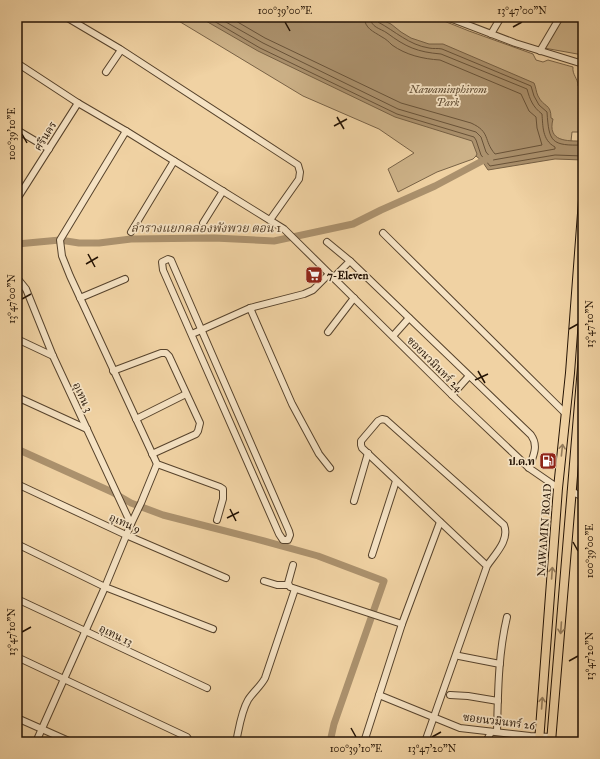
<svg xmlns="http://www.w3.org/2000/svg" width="600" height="759" font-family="'IM FELL Great Primer','Noto Serif Thai',serif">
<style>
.green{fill:#cdb288;stroke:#786246}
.water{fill:#ab916d;stroke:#755f43}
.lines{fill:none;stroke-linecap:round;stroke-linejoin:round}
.shore{stroke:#685238;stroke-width:1}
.canal{stroke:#ab916d;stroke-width:7}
.minor-casing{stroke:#57432c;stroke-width:8}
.major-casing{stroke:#241304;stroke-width:10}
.minor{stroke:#f5e2c3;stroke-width:6}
.major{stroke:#f0d2a3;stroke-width:8}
.oneway{stroke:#947c5b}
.ticks{fill:none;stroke:#241304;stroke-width:1.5}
.labels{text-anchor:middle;stroke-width:3.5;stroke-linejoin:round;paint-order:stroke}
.park-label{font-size:11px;font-style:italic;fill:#5f4b32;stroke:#f5e2c3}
.street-label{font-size:11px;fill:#241304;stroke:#f5e2c3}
.poi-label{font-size:11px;font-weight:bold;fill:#241304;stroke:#f5e2c3;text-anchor:start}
.water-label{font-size:12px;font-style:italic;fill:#5a452e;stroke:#f5e2c3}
.neatline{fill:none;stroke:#241304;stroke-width:1.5}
.ticks-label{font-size:10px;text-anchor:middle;fill:#241304}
</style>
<rect width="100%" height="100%" fill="#f0d2a3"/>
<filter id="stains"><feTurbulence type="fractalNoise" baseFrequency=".005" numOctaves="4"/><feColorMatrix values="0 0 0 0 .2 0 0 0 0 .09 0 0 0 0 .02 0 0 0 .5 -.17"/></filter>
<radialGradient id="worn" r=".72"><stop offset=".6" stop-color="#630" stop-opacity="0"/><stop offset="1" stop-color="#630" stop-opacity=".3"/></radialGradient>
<g class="green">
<path d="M172 17H434L469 31 533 54 536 60 543 62 548 60 573 67C572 75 578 78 578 86L583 87V104L580 132H572L571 141 568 142 556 138 476 156 473 159 437 172 398 192 388 169 414 153 379 129 303 96Z"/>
<path d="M562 17H583V55L544 48Z"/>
</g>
<path class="water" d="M199 17H376L391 24 401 32 411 38 429 44H443L534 83C536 87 536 92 538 96 544 108 551 103 551 118L553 119C547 142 567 141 583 141V160L555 159 488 170 482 161 476 156 477 154 472 141 395 117 258 51Z"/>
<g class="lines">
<g class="shore">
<path d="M207 17 260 48 397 114 474 137 476 140 481 155 490 166 555 155 583 156"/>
<path d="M217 17 263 43 398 109 476 132 481 137 486 152 493 160 555 149V147C542 140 543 126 542 114 533 107 530 100 527 89L441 54C417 52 406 47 387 33 380 28 371 28 370 17"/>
<path d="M229 17 265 38 401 103 471 123C491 132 483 140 495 154L542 145 537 128 536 117 529 111 521 94 440 60C423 59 406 55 392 45 389 42 386 39 382 37 373 31 365 29 364 17"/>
<path d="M375 17 378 22C395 31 409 45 429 48 433 49 438 48 442 49L531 86 534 96 539 105 547 112C549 142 551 146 583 145"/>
</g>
<g class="canal">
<path d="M17 244 60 240 79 243H99L131 239 214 238 274 241 353 224 381 210 435 186 482 161 490 158"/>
<path d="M17 449 112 492 131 503 163 515 264 541 318 556 384 581 334 724 330 742"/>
</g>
<defs>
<g id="minor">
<path d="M66 17 120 49 298 165 300 172 299 179 270 220"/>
<path d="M447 17 515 43 583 64"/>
<path d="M491 34 501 17"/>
<path d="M540 51 560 17"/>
<path d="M17 63 78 103 126 131 284 229 452 395 529 468 558 488"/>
<path d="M106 72 121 50"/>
<path d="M17 130 49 149"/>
<path d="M126 131 60 240 62 256 70 276 157 464 220 487 223 489V499L217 520"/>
<path d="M17 199 78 103"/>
<path d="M203 223 223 191"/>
<path d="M131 232 174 161"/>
<path d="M383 233 566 414"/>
<path d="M327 242 350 261 531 435C539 446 533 456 529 468"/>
<path d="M168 259 171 260 174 267 289 531 290 535 288 540H283L279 534 163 270 162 262Z"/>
<path d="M17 278 26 289 53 356 131 524"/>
<path d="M333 278 350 261"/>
<path d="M80 298 125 279"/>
<path d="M250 308 292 404 319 454 330 468"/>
<path d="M328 332 354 298"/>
<path d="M192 334 250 308 304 294 313 290 329 274"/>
<path d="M393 336 409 318"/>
<path d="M17 339 53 356"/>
<path d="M113 371 161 353H166L169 356 200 423 198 431 196 434 152 454"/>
<path d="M452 395 469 376"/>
<path d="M17 397 87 429"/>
<path d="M136 419 186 394"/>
<path d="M17 484 126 535 226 578"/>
<path d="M571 491 583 497"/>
<path d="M354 501 368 453"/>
<path d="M17 544 105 587 213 629"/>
<path d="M372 555 396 481"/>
<path d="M293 565 288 583 290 587 402 624"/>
<path d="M264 581 277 585H288"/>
<path d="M17 599 207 688"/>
<path d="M459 656 500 664"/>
<path d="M17 657 187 737 190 742"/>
<path d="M379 695 460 728 530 736 552 737"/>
<path d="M450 695 468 696 498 701"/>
<path d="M17 718 71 742"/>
<path d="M497 732C498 694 498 655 507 617"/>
<path d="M36 742 105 587 131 524 141 503 157 464"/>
<path d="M236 742C239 729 241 712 248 700 253 692 261 686 265 678L295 589"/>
<path d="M364 742 402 624 440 522"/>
<path d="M425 742 487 566C495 554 510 540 504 525L386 420 382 419 378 421 361 441V445L362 448 487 566"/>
<path d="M486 742 491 732"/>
</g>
<g id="major">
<path d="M539 742 558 488 570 373 583 200"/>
<path d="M551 742 583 355"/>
</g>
</defs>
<use href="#minor" class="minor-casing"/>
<use href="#major" class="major-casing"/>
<use href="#minor" class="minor"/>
<use href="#major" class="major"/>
</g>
<defs><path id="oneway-shaft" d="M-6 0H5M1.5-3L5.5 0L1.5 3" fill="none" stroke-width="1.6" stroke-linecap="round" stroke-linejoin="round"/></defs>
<g class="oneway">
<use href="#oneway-shaft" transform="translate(562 450) rotate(-84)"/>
<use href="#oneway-shaft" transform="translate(552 573) rotate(-86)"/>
<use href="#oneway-shaft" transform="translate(561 628) rotate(94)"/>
<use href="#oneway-shaft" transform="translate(542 703) rotate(-86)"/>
</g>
<path class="ticks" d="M285 22 290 31M513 27 522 22M337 117 344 129M334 126 347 119M22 134 27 143M88 254 95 267M86 264 98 257M22 299 31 294M569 329 578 324M478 371 485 383M475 380 488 374M230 509 236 521M227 518 239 512M573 542 578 551M22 632 31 627M569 661 578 656M351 728 356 737M432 737 441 732"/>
<defs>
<symbol id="supermarket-square" viewBox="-11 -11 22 22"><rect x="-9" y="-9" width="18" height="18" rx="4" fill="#8f2418" stroke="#f5e2c3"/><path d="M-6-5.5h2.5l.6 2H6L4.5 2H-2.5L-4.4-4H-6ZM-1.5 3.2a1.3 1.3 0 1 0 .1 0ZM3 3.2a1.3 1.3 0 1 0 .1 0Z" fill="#fff"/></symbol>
<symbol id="fuel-square" viewBox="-11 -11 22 22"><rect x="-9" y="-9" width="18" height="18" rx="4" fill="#8f2418" stroke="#f5e2c3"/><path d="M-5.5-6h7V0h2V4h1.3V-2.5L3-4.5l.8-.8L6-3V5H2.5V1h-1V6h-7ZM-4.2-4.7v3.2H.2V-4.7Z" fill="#fff"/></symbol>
</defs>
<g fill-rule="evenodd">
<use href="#supermarket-square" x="304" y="265" width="20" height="20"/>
<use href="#fuel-square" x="538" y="451" width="20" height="20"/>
</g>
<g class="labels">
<g class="park-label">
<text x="448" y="93">Nawaminphirom<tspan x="448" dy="13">Park</tspan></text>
</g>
<g class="street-label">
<text transform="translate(45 136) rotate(-58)" y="4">ศรีนคร</text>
<text transform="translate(435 364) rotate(45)" y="4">ซอยนวมินทร์ 24</text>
<text transform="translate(83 397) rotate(65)" y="4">อุเทน 3</text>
<text transform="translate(125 523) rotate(24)" y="4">อุเทน 9</text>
<text transform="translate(544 530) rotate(-86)" y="4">NAWAMIN ROAD</text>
<text transform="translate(116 635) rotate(25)" y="4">อุเทน 13</text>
<text transform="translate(499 721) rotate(7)" y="4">ซอยนวมินทร์ 26</text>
</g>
<g class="poi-label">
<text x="327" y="279">7-Eleven</text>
<text x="535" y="465" text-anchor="end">ป.ด.ท</text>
</g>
<g class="water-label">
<text x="206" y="232">ลำรางแยกคลองพังพวย ตอน 1</text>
</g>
</g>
<rect width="600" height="759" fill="none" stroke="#f0d2a3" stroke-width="44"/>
<rect x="22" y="22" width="556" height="715" class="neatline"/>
<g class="ticks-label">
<text x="285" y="14">100°39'00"E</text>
<text x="522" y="14">13°47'00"N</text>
<text transform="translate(11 134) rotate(-90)" y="4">100°39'10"E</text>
<text transform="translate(11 299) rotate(-90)" y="4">13°47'00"N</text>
<text transform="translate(589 324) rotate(-90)" y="4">13°47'10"N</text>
<text transform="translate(589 551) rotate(-90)" y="4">100°39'00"E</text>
<text transform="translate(11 632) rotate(-90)" y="4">13°47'10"N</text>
<text transform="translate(589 656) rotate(-90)" y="4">13°47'20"N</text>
<text x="356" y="752">100°39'10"E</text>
<text x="432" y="752">13°47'20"N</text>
</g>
<rect width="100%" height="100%" filter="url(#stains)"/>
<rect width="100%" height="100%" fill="url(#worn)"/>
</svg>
